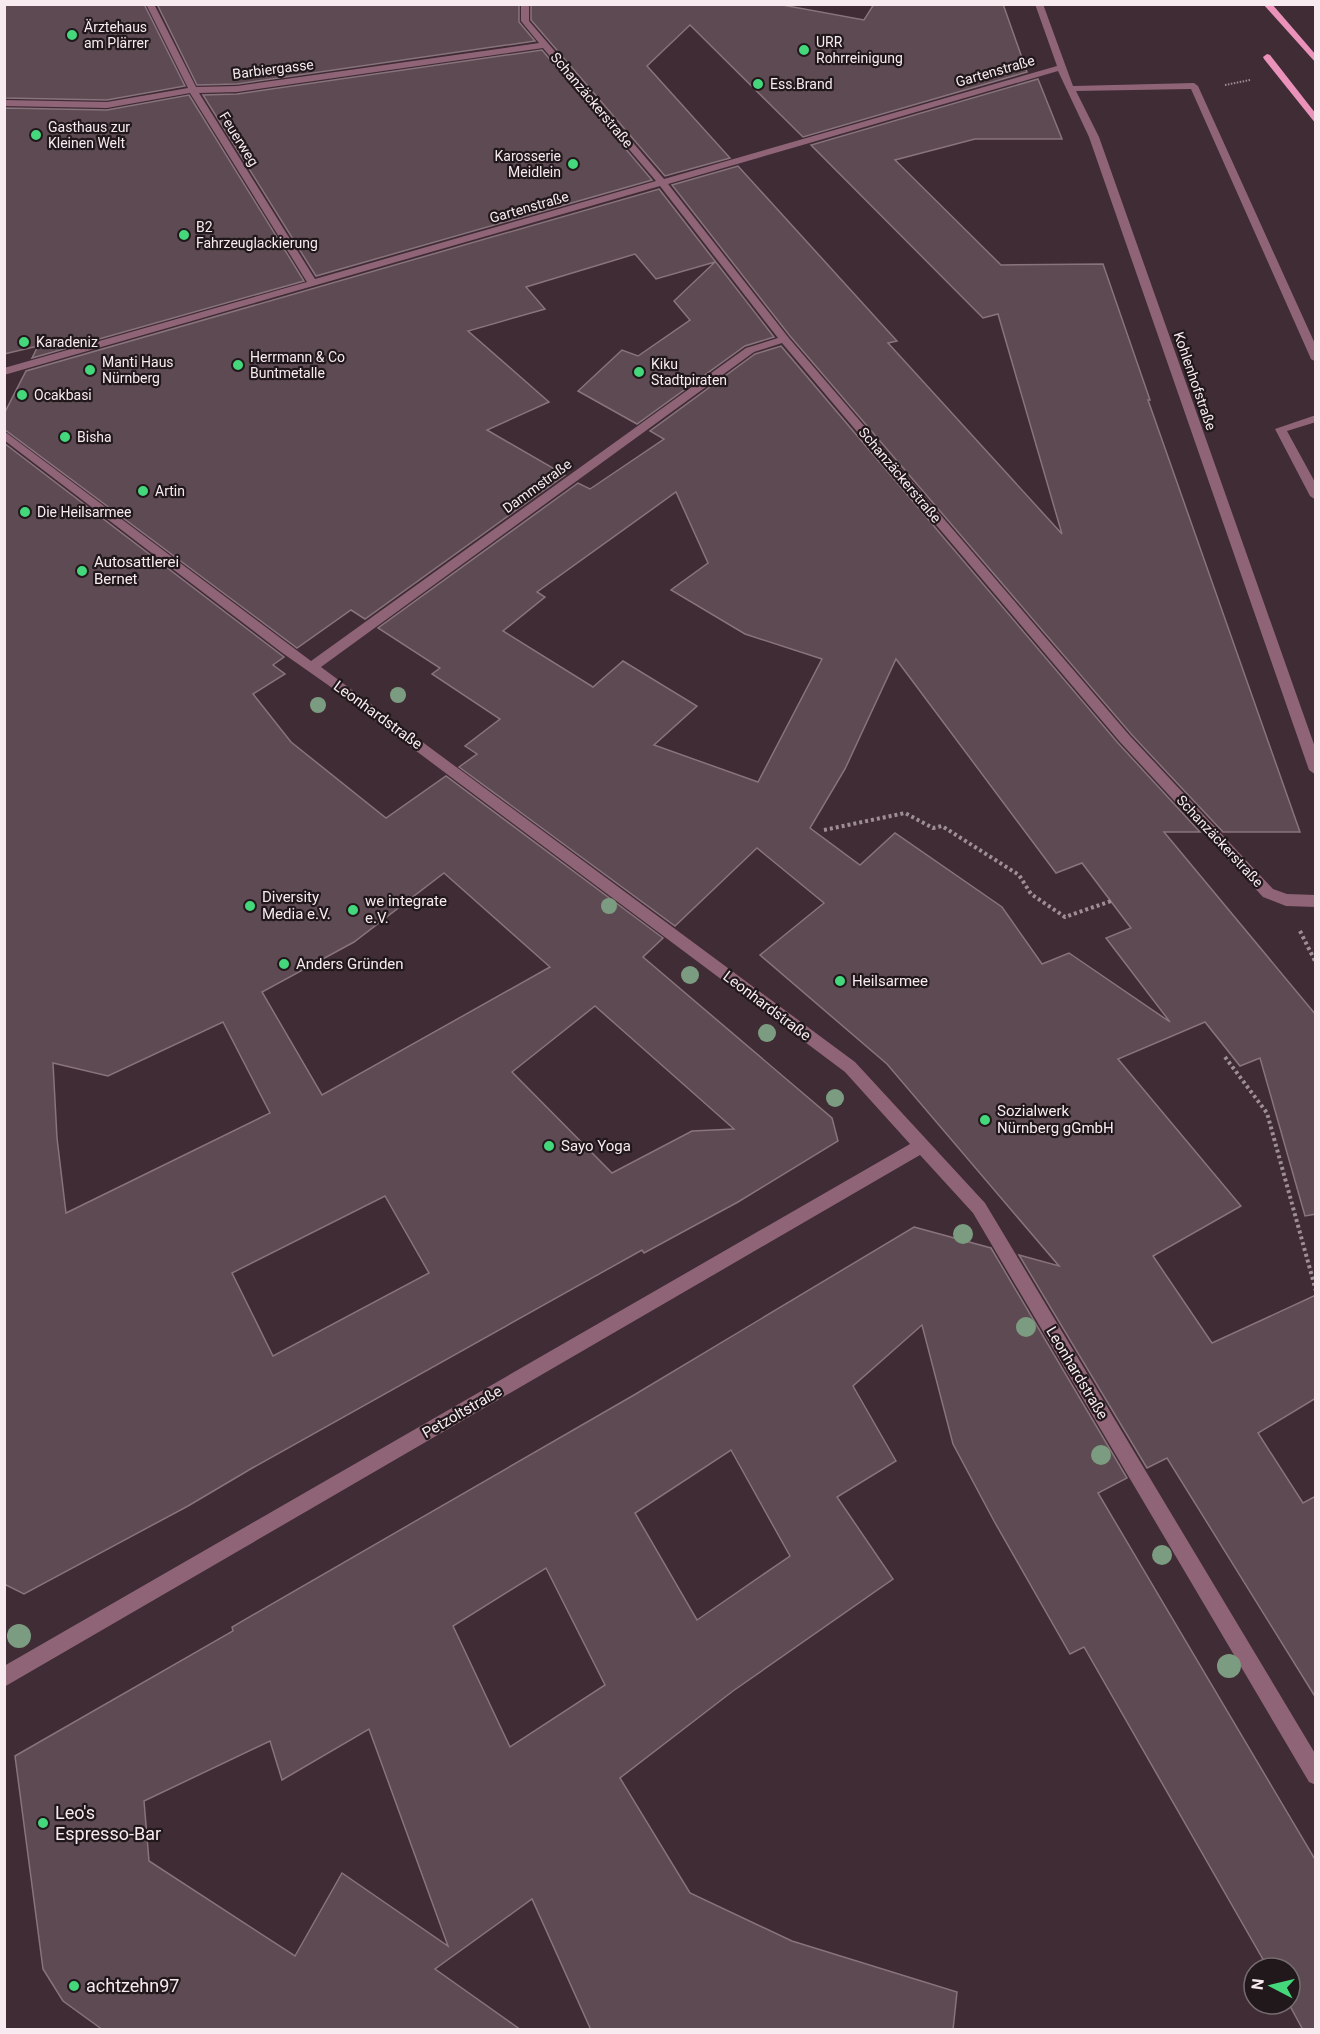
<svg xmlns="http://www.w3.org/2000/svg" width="1320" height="2034" font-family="Roboto,sans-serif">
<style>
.building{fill:#5e4a52;stroke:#89737c;stroke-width:1.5;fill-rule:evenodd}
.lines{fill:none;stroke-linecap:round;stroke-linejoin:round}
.path-far1{stroke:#9e8e95;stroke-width:2;stroke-dasharray:1.5 1.5;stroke-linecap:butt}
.path{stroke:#9e8e95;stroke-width:4;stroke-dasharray:3 3;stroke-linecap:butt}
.minor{fill:#8f6477;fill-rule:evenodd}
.major{fill:#ea92ba;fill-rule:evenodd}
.tree{fill:#7c9c81}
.poi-dot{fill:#44d77b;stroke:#20181b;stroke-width:2}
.labels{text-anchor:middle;stroke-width:4.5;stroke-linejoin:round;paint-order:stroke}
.far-poi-label{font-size:14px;fill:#f8ebf0;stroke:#20181b;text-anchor:start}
.far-street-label{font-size:14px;fill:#f8ebf0;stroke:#20181b}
.poi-label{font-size:15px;fill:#f8ebf0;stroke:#20181b;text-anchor:start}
.street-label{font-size:15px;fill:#f8ebf0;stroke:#20181b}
.near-poi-label{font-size:18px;fill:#f8ebf0;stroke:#20181b;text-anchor:start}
</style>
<rect width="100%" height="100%" fill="#3f2c34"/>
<g class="building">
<path d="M4 4H144L185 86 107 100 4 98Z"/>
<path d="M157 4H519V22L535 41 237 84 197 85Z"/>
<path d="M531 4H777L864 20 874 4H1003L1027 72 803 137 690 25 647 66 730 158 665 176 531 20Z"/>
<path d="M542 50 652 180 316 276 203 95 237 94Z"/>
<path d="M1038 79 1062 139H975L895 160 1001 265 1103 264 1150 400H1148L1300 832H1223L1132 735 790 336 672 185 738 166 897 341 888 343 1062 534 998 314 983 318 811 145Z"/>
<path d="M189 95 304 281 32 358 38 346 4 354V108L107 110Z"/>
<path d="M659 189 774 337 745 346 637 424 578 391 622 350 638 356 690 320 674 301 715 262 656 279 635 254 526 287 545 309 468 331 549 402 487 430 565 475 365 619 351 610 297 648 4 429V414L26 371Z"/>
<path d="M781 346 1118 743 1200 832H1164L1316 1015V1214L1305 1216 1260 1058 1240 1066 1205 1022 1118 1059 1241 1206 1153 1256 1212 1343 1316 1295V1398L1258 1433 1303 1503 1316 1496V1698L1167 1458 1147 1468 1019 1255 1059 1266 887 1064 760 955 824 903 757 848 675 926 459 767 477 754 465 746 500 719 432 674 440 668 378 628 578 483 590 489 664 439 650 431 755 354ZM676 492 708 563 671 590 745 634 822 659 758 782 654 745 697 706 623 661 593 687 503 631 545 597 537 592ZM896 659 1056 873 1082 863 1131 928 1106 938 1170 1022 1069 953 1042 964 1002 907 895 833 860 865 810 828 845 769Z"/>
<path d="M4 443 284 657 273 665 285 674 253 694 291 742 386 818 446 776 663 938 643 957 832 1118 838 1141 738 1202 644 1253 642 1250 254 1467 188 1506 24 1594 4 1584ZM444 873 550 967 322 1095 262 992 354 942ZM595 1006 621 1029 734 1129 692 1131 612 1173 512 1072ZM223 1022 270 1113 66 1213 57 1138 53 1063 108 1076ZM385 1196 429 1273 273 1356 232 1273Z"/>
<path d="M914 1227 991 1248 1127 1478 1098 1493 1316 1861V2030H1303L1289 2004 1290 1968H1268L1084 1647 1070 1654 994 1521 953 1444 922 1325 853 1386 896 1461 837 1497 893 1579 733 1691 620 1778 690 1893 792 1941 957 1992 953 2030H591L532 1899 435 1969 521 2030H103L63 2001 43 1969 15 1756 233 1631 232 1627 634 1395ZM731 1450 790 1556 697 1620 635 1513ZM546 1568 605 1685 510 1747 453 1626ZM369 1729 448 1946 342 1873 295 1956 149 1861 144 1801 270 1741 282 1780Z"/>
</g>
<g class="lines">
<path class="path-far1" d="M1225 85 1250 80"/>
<g class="path">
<path d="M824 830 905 813 933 828 942 826 1019 875 1031 894 1065 917 1111 901"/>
<path d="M1300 931 1316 963"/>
<path d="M1225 1057 1267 1113 1316 1291"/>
</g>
<g class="minor">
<path d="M146 4H154L196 87 237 86 539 43 521 21V4H529V21L664 179 1057 66 1035 4H1043L1073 86 1194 83 1198 86 1316 346V362L1311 359 1191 89 1076 91 1099 137 1316 750V775L1309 770 1089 137 1058 71 668 184 788 337 1130 736 1273 889 1287 894 1316 895V907L1286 906 1263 897 1120 742 782 343 754 352 321 667 855 1062 985 1203 1316 1755V1785L1309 1782 973 1213 920 1155 4 1687V1666L910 1144 845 1072 328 685 281 652 4 440V431L311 661 746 348 778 338 660 186 4 375V368L307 282 190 93 107 108 4 106V100L107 102 188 88ZM543 48 656 181 315 279 199 93 237 92Z"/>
<path d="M1316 415V422L1287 431 1316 484V500L1310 496 1275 429Z"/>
</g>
<g class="major">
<path d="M1263 4H1272L1316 55V63Z"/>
<path d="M1267 54 1270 55 1316 114V124L1264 59 1263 57Z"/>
</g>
</g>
<g class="tree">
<circle cx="398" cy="695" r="8"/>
<circle cx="318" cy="705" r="8"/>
<circle cx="609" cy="906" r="8"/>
<circle cx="690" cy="975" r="9"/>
<circle cx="767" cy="1033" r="9"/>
<circle cx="835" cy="1098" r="9"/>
<circle cx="963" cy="1234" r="10"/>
<circle cx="1026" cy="1327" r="10"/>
<circle cx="1101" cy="1455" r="10"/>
<circle cx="1162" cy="1555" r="10"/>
<circle cx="19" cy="1636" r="12"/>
<circle cx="1229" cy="1666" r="12"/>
</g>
<g class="poi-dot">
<circle cx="72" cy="35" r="6"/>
<circle cx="804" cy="50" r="6"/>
<circle cx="758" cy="84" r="6"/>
<circle cx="36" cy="135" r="6"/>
<circle cx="573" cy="164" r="6"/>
<circle cx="184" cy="235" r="6"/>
<circle cx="24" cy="342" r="6"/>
<circle cx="238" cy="365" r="6"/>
<circle cx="90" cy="370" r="6"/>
<circle cx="639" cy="372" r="6"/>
<circle cx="22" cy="395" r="6"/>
<circle cx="65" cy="437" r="6"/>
<circle cx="143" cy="491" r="6"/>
<circle cx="25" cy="512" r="6"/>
<circle cx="82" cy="571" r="6"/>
<circle cx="250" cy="906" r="6"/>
<circle cx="353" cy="910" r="6"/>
<circle cx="284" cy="964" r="6"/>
<circle cx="840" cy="981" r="6"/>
<circle cx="985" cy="1120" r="6"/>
<circle cx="549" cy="1146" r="6"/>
<circle cx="43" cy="1823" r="6"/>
<circle cx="74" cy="1986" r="6"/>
</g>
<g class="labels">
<g class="far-poi-label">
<text x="84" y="32">Ärztehaus<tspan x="84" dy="16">am Plärrer</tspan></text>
<text x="816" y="47">URR<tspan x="816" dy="16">Rohrreinigung</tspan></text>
<text x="770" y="89">Ess.Brand</text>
<text x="48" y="132">Gasthaus zur<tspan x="48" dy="16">Kleinen Welt</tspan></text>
<text x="561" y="161" text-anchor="end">Karosserie<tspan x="561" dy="16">Meidlein</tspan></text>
<text x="196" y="232">B2<tspan x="196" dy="16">Fahrzeuglackierung</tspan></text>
<text x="36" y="347">Karadeniz</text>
<text x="250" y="362">Herrmann &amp; Co<tspan x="250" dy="16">Buntmetalle</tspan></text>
<text x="102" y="367">Manti Haus<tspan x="102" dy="16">Nürnberg</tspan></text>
<text x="651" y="369">Kiku<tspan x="651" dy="16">Stadtpiraten</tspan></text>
<text x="34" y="400">Ocakbasi</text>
<text x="77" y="442">Bisha</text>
<text x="155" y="496">Artin</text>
<text x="37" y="517">Die Heilsarmee</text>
</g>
<g class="far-street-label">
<text transform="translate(273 69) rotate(-7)" y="5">Barbiergasse</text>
<text transform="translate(995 71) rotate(-16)" y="5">Gartenstraße</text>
<text transform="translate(592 100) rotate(50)" y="5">Schanzäckerstraße</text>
<text transform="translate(239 139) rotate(58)" y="5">Feuerweg</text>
<text transform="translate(529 207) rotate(-16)" y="5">Gartenstraße</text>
<text transform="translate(1195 381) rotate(71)" y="5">Kohlenhofstraße</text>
<text transform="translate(900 475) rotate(50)" y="5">Schanzäckerstraße</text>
<text transform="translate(537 486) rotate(-36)" y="5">Dammstraße</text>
<text transform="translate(1220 841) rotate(47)" y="5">Schanzäckerstraße</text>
</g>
<g class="poi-label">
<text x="94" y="567">Autosattlerei<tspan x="94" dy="17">Bernet</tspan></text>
<text x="262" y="902">Diversity<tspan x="262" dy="17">Media e.V.</tspan></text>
<text x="365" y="906">we integrate<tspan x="365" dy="17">e.V.</tspan></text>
<text x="296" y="969">Anders Gründen</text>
<text x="852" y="986">Heilsarmee</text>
<text x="997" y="1116">Sozialwerk<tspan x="997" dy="17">Nürnberg gGmbH</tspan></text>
<text x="561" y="1151">Sayo Yoga</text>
</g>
<g class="street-label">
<text transform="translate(378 715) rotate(36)" y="5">Leonhardstraße</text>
<text transform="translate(767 1006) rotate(37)" y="5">Leonhardstraße</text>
<text transform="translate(1077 1373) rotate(59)" y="5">Leonhardstraße</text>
<text transform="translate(462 1412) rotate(-30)" y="5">Petzoltstraße</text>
</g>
<g class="near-poi-label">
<text x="55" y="1819">Leo's<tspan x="55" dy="21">Espresso-Bar</tspan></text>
<text x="86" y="1992">achtzehn97</text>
</g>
</g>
<rect width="1320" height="2034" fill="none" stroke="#f8ebf0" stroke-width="12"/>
<g transform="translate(1272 1986) rotate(277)"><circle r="28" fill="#20181b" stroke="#766c70" stroke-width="1.5"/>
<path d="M0-4.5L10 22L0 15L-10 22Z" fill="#44d77b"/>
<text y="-9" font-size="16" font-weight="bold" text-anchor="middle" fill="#f8ebf0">N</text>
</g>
</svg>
